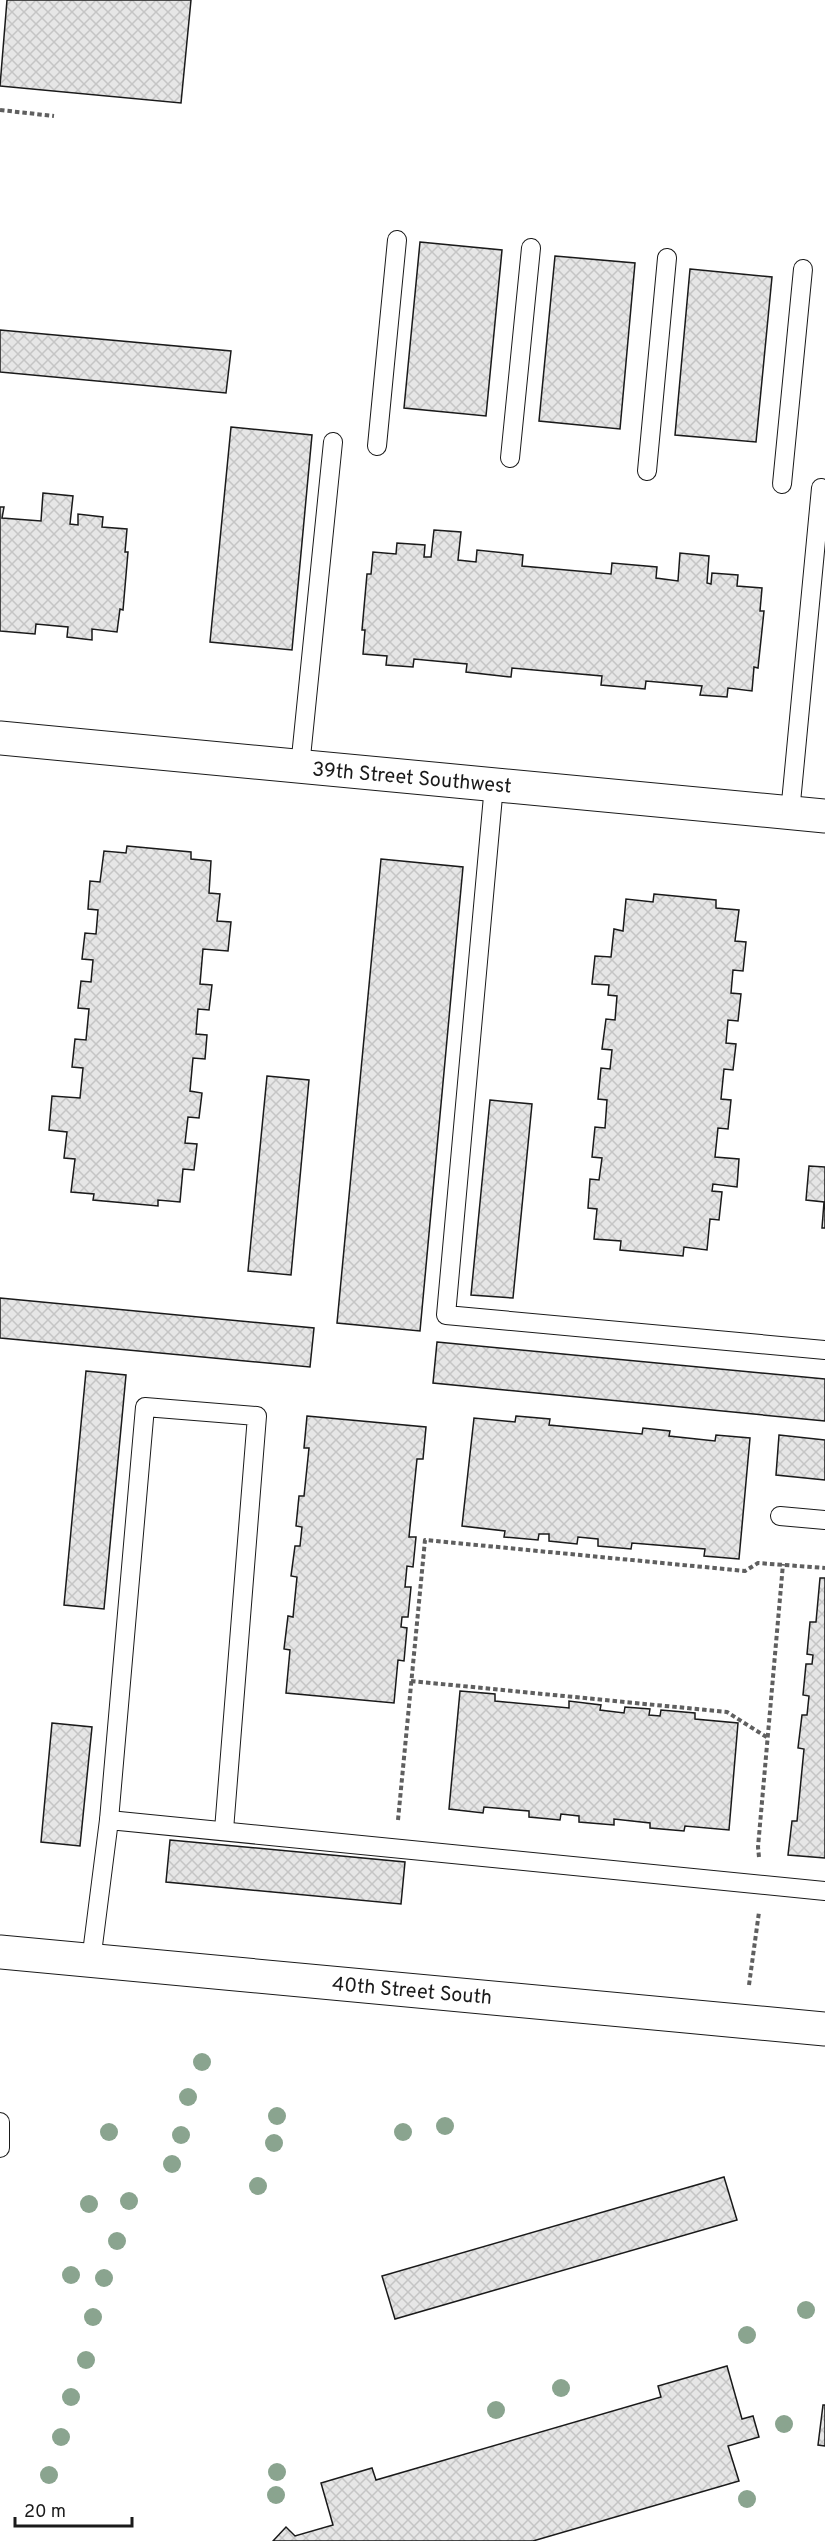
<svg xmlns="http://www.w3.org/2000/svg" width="825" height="2541" font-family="Overpass,sans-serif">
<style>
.building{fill:url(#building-cross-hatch);stroke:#1a1a1a;stroke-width:1.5}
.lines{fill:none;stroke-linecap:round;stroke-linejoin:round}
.lane-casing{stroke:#1a1a1a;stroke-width:20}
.street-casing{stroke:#1a1a1a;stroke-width:35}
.path{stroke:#5f5f5f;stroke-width:4;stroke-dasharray:4.5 3;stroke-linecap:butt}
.lane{stroke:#fff;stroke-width:18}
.street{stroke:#fff;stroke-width:33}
.tree{fill:#8aa48f}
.labels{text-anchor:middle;stroke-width:4.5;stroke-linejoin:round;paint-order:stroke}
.street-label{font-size:20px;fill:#1a1a1a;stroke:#fff}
</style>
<defs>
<pattern id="building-cross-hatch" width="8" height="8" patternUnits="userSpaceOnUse" patternTransform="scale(1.5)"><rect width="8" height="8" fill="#e6e6e6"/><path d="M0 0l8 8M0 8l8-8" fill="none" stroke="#c5c5c5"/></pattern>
</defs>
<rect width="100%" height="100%" fill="#fff"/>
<g class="building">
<path d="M7 0H191L181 103 0 86Z"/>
<path d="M420 242 502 250 486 416 404 408Z"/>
<path d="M555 256 635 263 620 429 539 421Z"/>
<path d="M690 269 772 277 756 442 675 435Z"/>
<path d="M0 330 231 351 226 393 0 372Z"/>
<path d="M231 427 312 435 292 650 210 642Z"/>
<path d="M43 493 73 496 70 524 78 525V514L103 517 102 527 127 529 125 552H128L123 610 120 609 117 632 92 629V640L67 637 68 627 36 624 35 634 0 631V507H4L2 518 41 521Z"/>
<path d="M434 530 461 532 458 560 476 562 477 550 523 555 522 566 611 574 612 563 657 567 656 578 678 581 680 553 709 556 707 583 711 584 712 573 738 575 737 586 762 588 760 611H764L758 668 754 667 752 691 728 688 727 697 700 695 702 686 646 681 645 689 601 685 602 676 512 668 511 677 466 672 467 664 414 659 413 667 386 665 387 656 363 654 365 630H362L367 574H371L373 552 396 554 397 543 425 545 424 557H431Z"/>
<path d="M127 846 191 852V859L211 861 209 893 220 894 217 921 231 922 228 951 203 949 200 984 212 985 209 1010 198 1009 196 1034 207 1035 205 1059 193 1058 190 1091 202 1093 199 1118 188 1117 185 1143 197 1144 194 1170 183 1169 180 1202 158 1200V1206L93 1200 94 1194 71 1192 75 1159 64 1158 67 1132 49 1130 52 1096 80 1098 83 1068 72 1067 75 1039 86 1040 89 1009 78 1008 81 981 91 982 93 960 82 959 85 933 96 934 98 910 88 909 90 881 100 882 104 851 126 853Z"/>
<path d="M381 859 463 867 420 1331 337 1323Z"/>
<path d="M654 894 716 900V908L739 910 735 941 746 942 743 971 733 970 731 993 741 994 738 1021 728 1020 726 1043 736 1044 733 1070 724 1069 721 1099 731 1100 728 1129 718 1128 715 1157 739 1159 737 1187 713 1184 712 1191 722 1192 719 1220 710 1219 707 1250 684 1247 683 1256 620 1250 621 1241 594 1239 597 1209 588 1208 590 1179 599 1180 602 1158 592 1157 595 1127 605 1128 607 1100 598 1099 601 1068 610 1069 612 1050 602 1049 606 1019 615 1020 617 996 608 995 609 985 592 984 595 956 611 957 614 929 623 931 626 899 653 902Z"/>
<path d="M267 1076 309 1080 291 1275 248 1271Z"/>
<path d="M490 1100 532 1104 513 1298 471 1295Z"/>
<path d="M809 1166 825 1167V1228H822L824 1202 806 1200Z"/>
<path d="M0 1298 314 1328 310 1367 0 1338Z"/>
<path d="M437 1342 825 1379V1421L433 1383Z"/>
<path d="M86 1371 126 1375 104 1609 64 1605Z"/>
<path d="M307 1416 426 1427 423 1459H417L409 1537H416L413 1567 407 1566 405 1587H411L408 1617H402L401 1627 407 1628 404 1661 398 1660 394 1703 286 1693 290 1650 284 1649 288 1616 293 1617 297 1577 291 1576 295 1546H300L302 1527 296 1526 299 1496H304L309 1448H304Z"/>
<path d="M516 1416 550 1419 549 1425 642 1434 643 1428 670 1431 669 1436 715 1441 716 1435 750 1438 739 1559 704 1556 705 1549 632 1543 631 1549 598 1546V1539L578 1537 577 1544 549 1541V1534H539L538 1540 504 1537 505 1531 462 1526 474 1418 515 1422Z"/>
<path d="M779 1435 825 1440V1480L776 1475Z"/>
<path d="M820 1578H825V1858L788 1855 792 1821H797L804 1749 798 1748 802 1715H807L809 1696 803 1695 806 1664H812L813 1655 807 1654 810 1622H816Z"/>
<path d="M460 1691 495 1694V1701L569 1708V1701L601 1705 600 1710 624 1713 625 1707 650 1709 649 1715 660 1716 661 1710 695 1713V1719L738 1723 729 1830 685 1826 684 1831 650 1828V1823L614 1819V1825L579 1822V1816L561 1814 560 1820 529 1817V1811L484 1807 483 1813 449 1809Z"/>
<path d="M52 1723 92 1727 80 1846 41 1842Z"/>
<path d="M170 1840 405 1862 401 1904 166 1882Z"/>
<path d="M724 2177 737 2220 395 2319 382 2276Z"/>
<path d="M727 2366 742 2419 753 2416 759 2437 728 2446 739 2481 533 2541H273L286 2527 295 2536 333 2525 321 2483 372 2468 376 2480 661 2397 658 2386Z"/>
<path d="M823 2405H825V2446L818 2445Z"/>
</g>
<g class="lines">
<defs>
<g id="lane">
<path d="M377 446 397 240"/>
<path d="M510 458 531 248"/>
<path d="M647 471 667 258"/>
<path d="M782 484 803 269"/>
<path d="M300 767 333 442"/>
<path d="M494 785 446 1315 825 1350"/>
<path d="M790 813 821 488"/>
<path d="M780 1516 825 1520"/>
<path d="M109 1820 145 1407 257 1416 224 1830"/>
<path d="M91 1961 109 1820 825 1891"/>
<path d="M0 2122V2148"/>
</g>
<g id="street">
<path d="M0 738 825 816"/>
<path d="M0 1952 825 2029"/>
</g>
</defs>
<use href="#lane" class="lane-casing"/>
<use href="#street" class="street-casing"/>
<g class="path">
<path d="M0 110 54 116"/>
<path d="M411 1681 727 1712 768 1738"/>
<path d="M398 1820 425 1540 745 1571 758 1563 825 1568"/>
<path d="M759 1857 758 1847 783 1564"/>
<path d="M749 1985 759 1912"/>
</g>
<use href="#lane" class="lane"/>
<use href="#street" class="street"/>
</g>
<g class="tree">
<circle cx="202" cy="2062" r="9"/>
<circle cx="188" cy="2097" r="9"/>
<circle cx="277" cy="2116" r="9"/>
<circle cx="445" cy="2126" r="9"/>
<circle cx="109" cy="2132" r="9"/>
<circle cx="403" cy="2132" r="9"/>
<circle cx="181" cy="2135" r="9"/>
<circle cx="274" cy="2143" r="9"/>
<circle cx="172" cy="2164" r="9"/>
<circle cx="258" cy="2186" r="9"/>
<circle cx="129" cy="2201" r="9"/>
<circle cx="89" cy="2204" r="9"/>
<circle cx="117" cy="2241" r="9"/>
<circle cx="71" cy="2275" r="9"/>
<circle cx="104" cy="2278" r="9"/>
<circle cx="806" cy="2310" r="9"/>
<circle cx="93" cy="2317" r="9"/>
<circle cx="747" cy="2335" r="9"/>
<circle cx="86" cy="2360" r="9"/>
<circle cx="561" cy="2388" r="9"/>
<circle cx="71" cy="2397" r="9"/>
<circle cx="496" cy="2410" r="9"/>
<circle cx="784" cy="2424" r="9"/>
<circle cx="61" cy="2437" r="9"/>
<circle cx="277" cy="2472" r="9"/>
<circle cx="49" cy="2475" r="9"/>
<circle cx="276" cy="2495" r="9"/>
<circle cx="747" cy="2499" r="9"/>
</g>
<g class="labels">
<g class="street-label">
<text transform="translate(412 777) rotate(5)" y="7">39th Street Southwest</text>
<text transform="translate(412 1990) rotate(5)" y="7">40th Street South</text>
</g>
</g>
<path d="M15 2517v9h117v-9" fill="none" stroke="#1a1a1a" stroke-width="3"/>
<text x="24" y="2517" font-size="18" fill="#1a1a1a" stroke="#ffffff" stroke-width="4.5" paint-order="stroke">20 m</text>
</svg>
